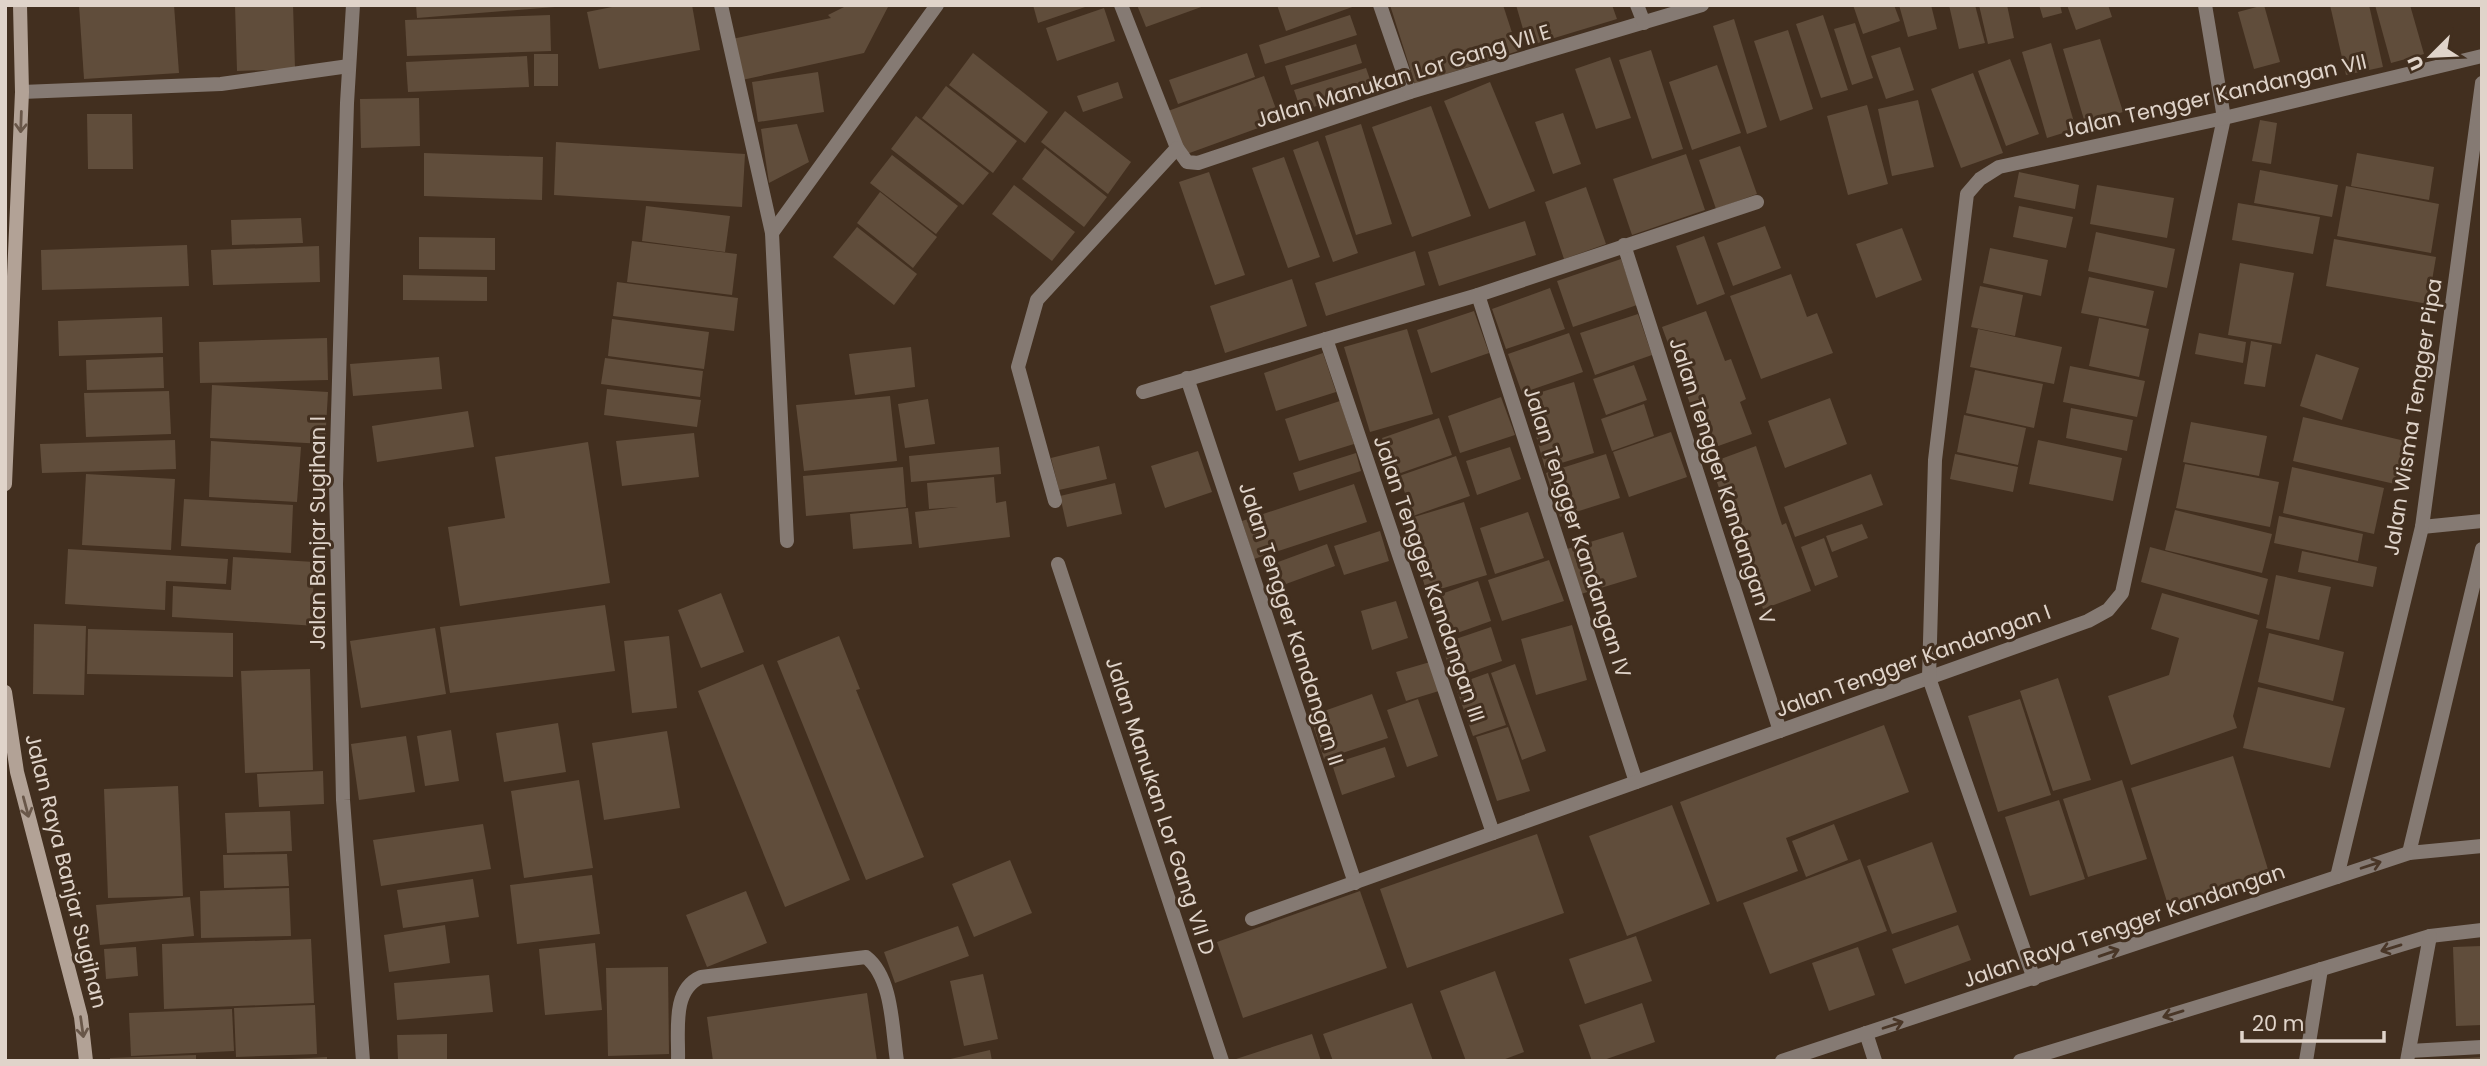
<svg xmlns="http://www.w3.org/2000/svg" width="2487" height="1066" font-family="Poppins,sans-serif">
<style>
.building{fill:#604d3b}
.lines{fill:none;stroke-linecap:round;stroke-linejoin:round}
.street{stroke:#857a73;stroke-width:14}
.secondary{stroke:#b2a296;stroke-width:14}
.oneway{stroke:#695749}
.oneway2{stroke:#493627}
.labels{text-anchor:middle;stroke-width:6;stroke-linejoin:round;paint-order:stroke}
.street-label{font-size:21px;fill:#e0d4ca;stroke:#422f1f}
</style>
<rect width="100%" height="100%" fill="#422f1f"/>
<g class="building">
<path d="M79 5H174L179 73 84 79Z"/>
<path d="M235 5H293L295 69 237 71Z"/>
<path d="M416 5H555V7L417 18Z"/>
<path d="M622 5H692L700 50 599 69 587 12Z"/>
<path d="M848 5H889L864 53 742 80 732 39 831 18 828 15Z"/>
<path d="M1033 5H1087L1088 6 1038 23Z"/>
<path d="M1137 5H1204V6L1146 27Z"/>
<path d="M1277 5H1355V6L1286 31Z"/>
<path d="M1390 5H1503L1518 51 1415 84Z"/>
<path d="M1516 5H1612L1617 19 1528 46Z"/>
<path d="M1853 5H1894L1900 21 1863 34Z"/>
<path d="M1899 5H1931L1937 29 1908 37Z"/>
<path d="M1949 5H1975L1985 43 1959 49Z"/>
<path d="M1979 5H2007L2014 38 1988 44Z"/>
<path d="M2039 5H2060L2062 13 2043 18Z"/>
<path d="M2067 5H2108L2112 17 2076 30Z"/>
<path d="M2264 5 2280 62 2254 69 2238 12Z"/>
<path d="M2330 5H2369L2383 67 2346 75Z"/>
<path d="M2375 5H2410L2424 54 2391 63Z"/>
<path d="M1104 8 1115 41 1057 61 1046 28Z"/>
<path d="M550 15 551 51 407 56 405 20Z"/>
<path d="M1350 15 1357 35 1265 64 1259 45Z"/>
<path d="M1823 15 1848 90 1821 98 1796 24Z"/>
<path d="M1734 19 1767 127 1747 134 1713 26Z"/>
<path d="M1855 23 1873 78 1852 85 1834 29Z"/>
<path d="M1788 30 1813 109 1780 121 1754 41Z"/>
<path d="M2100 39 2123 112 2085 123 2063 49Z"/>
<path d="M2051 43 2076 129 2047 138 2022 52Z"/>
<path d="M1356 44 1362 63 1291 85 1285 66Z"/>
<path d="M1900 47 1914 90 1886 99 1871 56Z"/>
<path d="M1651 50 1683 149 1652 159 1619 60Z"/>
<path d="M973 53 1048 112 1025 143 949 85Z"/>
<path d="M1247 53 1255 77 1178 104 1169 80Z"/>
<rect x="534" y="54" width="24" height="32"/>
<path d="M527 56 529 87 408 92 406 62Z"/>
<path d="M1610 57 1631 118 1596 129 1575 69Z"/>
<path d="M2010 59 2039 134 2006 146 1978 71Z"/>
<path d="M1717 65 1741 133 1692 150 1669 82Z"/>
<path d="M1366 68 1373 88 1301 111 1294 90Z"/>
<path d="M818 72 824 112 758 122 752 82Z"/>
<path d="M1973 73 2003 153 1961 168 1931 89Z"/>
<path d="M1264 76 1280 120 1184 155 1168 111Z"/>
<path d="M1118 82 1123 98 1083 112 1077 96Z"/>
<path d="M1490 82 1535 191 1489 209 1444 101Z"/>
<path d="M946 86 1017 141 993 173 922 118Z"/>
<path d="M419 98 420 146 361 148 360 99Z"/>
<path d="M1918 100 1934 167 1892 176 1878 109Z"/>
<path d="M1867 105 1888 184 1848 195 1827 116Z"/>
<path d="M1431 106 1471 216 1412 237 1372 127Z"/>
<path d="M1065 111 1131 162 1108 194 1041 142Z"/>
<path d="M1563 113 1581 164 1553 174 1535 122Z"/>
<path d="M87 114H132L133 169H88Z"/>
<path d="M916 116 989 173 963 205 891 149Z"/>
<path d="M2260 120 2277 123 2271 164 2252 161Z"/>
<path d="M797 124 809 162 769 183 761 129Z"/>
<path d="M1361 124 1392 224 1356 235 1325 136Z"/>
<path d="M1318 141 1358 253 1333 262 1293 150Z"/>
<path d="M556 142 745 154 742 207 554 195Z"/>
<path d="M1740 146 1757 194 1716 209 1699 160Z"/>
<path d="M1045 148 1107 197 1084 227 1022 179Z"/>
<path d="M424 153 543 157 542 200 424 196Z"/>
<path d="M2357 153 2434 167 2429 200 2351 186Z"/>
<path d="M1686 154 1705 210 1632 235 1613 179Z"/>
<path d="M892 155 958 206 936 234 870 183Z"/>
<path d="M1284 157 1320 257 1288 268 1252 168Z"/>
<path d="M2260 170 2338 185 2332 217 2254 203Z"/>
<path d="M1209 172 1245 275 1215 285 1179 182Z"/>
<path d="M2019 172 2079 185 2075 209 2014 197Z"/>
<path d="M1014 185 1075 232 1052 261 992 214Z"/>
<path d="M2097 185 2174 198 2167 238 2090 224Z"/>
<path d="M2346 186 2439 204 2431 253 2337 236Z"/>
<path d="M1586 187 1606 244 1564 259 1545 202Z"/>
<path d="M880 192 937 237 913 268 857 223Z"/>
<path d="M2238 203 2320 217 2313 254 2232 240Z"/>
<path d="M646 206 730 216 725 252 642 241Z"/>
<path d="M2019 206 2073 217 2066 248 2013 237Z"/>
<path d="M301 218 303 243 232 245 231 220Z"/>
<path d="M1525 221 1536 255 1439 286 1428 252Z"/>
<path d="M1765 226 1781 268 1733 286 1717 243Z"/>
<path d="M857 227 917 274 894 305 833 257Z"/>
<path d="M1902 228 1922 280 1876 298 1856 244Z"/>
<path d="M2096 232 2175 249 2167 288 2088 271Z"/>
<path d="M1704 236 1725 294 1697 305 1676 246Z"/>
<path d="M419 237 495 238V270L419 269Z"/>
<path d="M2334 239 2436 257 2428 304 2326 286Z"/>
<path d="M632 241 737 254 732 295 627 282Z"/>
<path d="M187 245 189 286 42 290 41 250Z"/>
<path d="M319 246 320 282 213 285 211 250Z"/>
<path d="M1990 248 2048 260 2041 296 1983 283Z"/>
<path d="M1415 251 1425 285 1326 316 1315 283Z"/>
<path d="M1621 259 1637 305 1573 327 1557 281Z"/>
<path d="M2240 263 2294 273 2281 344 2228 335Z"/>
<path d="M1791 274 1807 317 1817 313 1833 353 1761 379 1730 296Z"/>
<path d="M403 275 487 277V301L403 300Z"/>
<path d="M2089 277 2154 291 2146 326 2081 313Z"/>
<path d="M1292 279 1307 326 1225 353 1210 306Z"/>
<path d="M617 282 738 298 734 331 613 316Z"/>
<path d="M1980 286 2023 295 2015 336 1971 327Z"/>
<path d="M1550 288 1565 329 1506 349 1492 309Z"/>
<path d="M1474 311 1489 353 1431 373 1417 330Z"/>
<path d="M1706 311 1725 361 1731 359 1746 399 1740 402 1752 434 1707 450 1662 327Z"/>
<path d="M1638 314 1652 355 1595 375 1580 333Z"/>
<path d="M162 317 163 353 59 356 58 321Z"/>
<path d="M2099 318 2149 329 2139 377 2089 366Z"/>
<path d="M612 319 709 332 704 369 608 356Z"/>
<path d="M1407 329 1433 414 1370 432 1344 347Z"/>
<path d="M1978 329 2062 347 2054 384 1970 367Z"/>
<path d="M1569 333 1583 372 1522 393 1508 354Z"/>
<path d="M2199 333 2246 342 2243 363 2195 354Z"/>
<path d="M327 338 328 380 200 383 199 342Z"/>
<path d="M2251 341 2272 345 2265 387 2244 384Z"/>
<path d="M911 347 915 387 855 395 849 354Z"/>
<path d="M1323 353 1336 392 1276 411 1264 373Z"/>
<path d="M2316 354 2359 368 2342 420 2300 406Z"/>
<path d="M163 357 164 388 87 390 86 360Z"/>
<path d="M439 357 442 389 353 396 350 364Z"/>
<path d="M605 358 703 371 700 397 601 384Z"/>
<path d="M1634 365 1647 400 1606 415 1593 379Z"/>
<path d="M2070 366 2145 381 2137 417 2063 402Z"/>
<path d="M1975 370 2043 384 2034 428 1966 413Z"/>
<path d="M1574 382 1594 453 1545 468 1525 397Z"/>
<path d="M212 385 328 392 325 444 210 438Z"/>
<path d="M607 389 701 400 697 427 604 415Z"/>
<path d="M169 391 171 434 86 437 84 393Z"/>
<path d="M890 396 897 461 804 471 796 405Z"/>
<path d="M1501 397 1515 435 1460 453 1448 416Z"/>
<path d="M1830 398 1847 444 1785 468 1768 421Z"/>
<path d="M928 399 935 444 905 448 898 404Z"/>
<path d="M1340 401 1354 444 1299 461 1285 419Z"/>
<path d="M1644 404 1654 436 1612 451 1601 419Z"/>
<path d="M2071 408 2133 420 2127 451 2066 438Z"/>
<path d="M468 411 474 447 377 462 372 426Z"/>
<path d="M1964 415 2026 428 2018 465 1957 452Z"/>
<path d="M2303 417 2405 441 2395 484 2293 461Z"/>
<path d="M1439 418 1452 455 1395 475 1382 438Z"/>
<path d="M2191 422 2267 436 2259 476 2183 462Z"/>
<path d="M1671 432 1687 477 1629 497 1613 452Z"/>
<path d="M694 433 699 477 622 486 616 441Z"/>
<path d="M175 440 176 469 42 473 40 444Z"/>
<path d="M2038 440 2122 458 2113 501 2029 484Z"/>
<path d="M211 441 301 447 297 502 209 497Z"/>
<path d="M588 442 610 583 460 606 448 527 505 518 495 457Z"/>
<path d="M1099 446 1107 479 1059 490 1051 458Z"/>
<path d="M1756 446 1782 525 1786 523 1811 591 1763 609 1710 463Z"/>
<path d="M999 447 1001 474 911 482 909 456Z"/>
<path d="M1510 447 1521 479 1477 495 1466 461Z"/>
<path d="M1198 451 1212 492 1165 508 1151 466Z"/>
<path d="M1356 453 1361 471 1299 491 1293 473Z"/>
<path d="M1606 454 1620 498 1560 517 1546 473Z"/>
<path d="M1955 454 2018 467 2013 492 1950 479Z"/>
<path d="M1456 456 1470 496 1413 516 1399 476Z"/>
<path d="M2185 464 2279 482 2270 527 2176 508Z"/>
<path d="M903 467 906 507 806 516 803 476Z"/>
<path d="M2292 467 2384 488 2374 534 2283 513Z"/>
<path d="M86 474 175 479 171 550 82 545Z"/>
<path d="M1871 474 1883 505 1795 537 1784 507Z"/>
<path d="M994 477 996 503 1006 501 1010 537 919 548 915 512 958 507 929 509 927 483Z"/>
<path d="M1115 483 1122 514 1067 527 1060 496Z"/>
<path d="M1354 484 1367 522 1254 559 1242 521Z"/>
<path d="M184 499 293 505 291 553 181 546Z"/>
<path d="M1464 502 1487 575 1427 593 1404 520Z"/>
<path d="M908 508 912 544 853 549 850 514Z"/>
<path d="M2175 510 2272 534 2262 573 2165 550Z"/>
<path d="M1528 512 1544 558 1495 574 1480 528Z"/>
<path d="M2279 516 2363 534 2358 561 2274 543Z"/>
<path d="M1862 524 1868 538 1832 552 1826 536Z"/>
<path d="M1380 531 1389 561 1344 575 1334 546Z"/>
<path d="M1623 532 1637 577 1581 594 1567 549Z"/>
<path d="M1824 538 1838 577 1815 586 1801 547Z"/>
<path d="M1327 544 1335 566 1275 588 1267 566Z"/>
<path d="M2150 547 2268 579 2259 615 2141 582Z"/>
<path d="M68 549 228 559 226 584 166 581 165 610 65 604Z"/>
<path d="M2302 551 2377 567 2373 587 2298 572Z"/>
<path d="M233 557 314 562 313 595H318L317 626 172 617 173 586 231 590Z"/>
<path d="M1549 560 1564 601 1502 621 1488 580Z"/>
<path d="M2276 575 2331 587 2319 640 2266 628Z"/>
<path d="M1478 581 1491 621 1443 638 1430 598Z"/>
<path d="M721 593 744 652 701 668 678 610Z"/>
<path d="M2162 593 2258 620 2233 716 2237 728 2131 765 2108 696 2169 675 2179 638 2151 629Z"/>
<path d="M1396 601 1408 638 1372 650 1361 611Z"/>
<path d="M605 605 615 671 450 693 440 627Z"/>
<path d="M34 624 86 626 84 695 33 694Z"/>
<path d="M1572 625 1587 680 1536 695 1521 639Z"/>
<path d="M1491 627 1502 661 1453 678 1441 644Z"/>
<path d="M435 628 446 694 361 708 350 641Z"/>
<path d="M88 629 233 633V677L87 674Z"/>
<path d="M2269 633 2344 652 2333 701 2258 682Z"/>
<path d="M669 636 677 708 632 713 624 641Z"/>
<path d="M839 636 860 689 856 690 924 857 866 880 777 661Z"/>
<path d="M1430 662 1439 691 1406 701 1396 672Z"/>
<path d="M763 664 850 880 785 907 698 691Z"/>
<path d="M1515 664 1546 751 1522 760 1491 673Z"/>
<path d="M310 669 313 770 245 773 241 671Z"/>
<path d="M1488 673 1506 725 1473 736 1455 685Z"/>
<path d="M2058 678 2091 780 2053 791 2020 691Z"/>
<path d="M2258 687 2345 708 2330 768 2243 748Z"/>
<path d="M1372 694 1388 738 1324 759 1310 716Z"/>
<path d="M1418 699 1438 756 1407 767 1387 710Z"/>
<path d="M2020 699 2051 795 1998 812 1968 716Z"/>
<path d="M558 723 566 772 504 782 496 733Z"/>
<path d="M1884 725 1909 792 1786 838 1798 871 1717 902 1680 802Z"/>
<path d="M1508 727 1530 791 1497 801 1476 737Z"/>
<path d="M451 730 459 781 425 786 417 736Z"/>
<path d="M667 731 680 808 604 820 592 743Z"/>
<path d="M406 736 415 792 359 800 351 744Z"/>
<path d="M1385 747 1395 777 1342 795 1332 764Z"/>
<path d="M2233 756 2270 876 2169 908 2131 788Z"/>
<path d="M323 771 324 804 259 807 257 774Z"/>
<path d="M579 780 593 868 524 878 511 791Z"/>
<path d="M2122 780 2147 859 2088 877 2063 799Z"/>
<path d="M178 786 183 896 108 898 104 789Z"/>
<path d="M2059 800 2085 879 2030 896 2005 817Z"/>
<path d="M1672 805 1710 904 1627 936 1589 836Z"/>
<path d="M290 811 292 851 227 853 225 813Z"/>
<path d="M483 824 491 869 381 886 373 840Z"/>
<path d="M1834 824 1848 860 1806 877 1792 841Z"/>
<path d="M1537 834 1564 913 1407 968 1380 889Z"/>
<path d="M1932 842 1957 912 1892 934 1867 866Z"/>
<path d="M287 854 289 886 224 888 223 855Z"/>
<path d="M1860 859 1887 931 1770 974 1743 903Z"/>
<path d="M1010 860 1032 913 974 937 952 884Z"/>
<path d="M592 875 600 934 517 944 510 885Z"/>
<path d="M473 879 479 917 403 928 397 890Z"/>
<path d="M289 888 291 936 201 938 200 891Z"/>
<path d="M746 891 767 943 707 967 686 915Z"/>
<path d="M1360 891 1387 968 1243 1018 1217 942Z"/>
<path d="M190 897 194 936 100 945 96 905Z"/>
<path d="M445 925 450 963 389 972 384 935Z"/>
<path d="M1958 925 1971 960 1905 984 1892 949Z"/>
<path d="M958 926 969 956 895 983 884 952Z"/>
<path d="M1636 936 1652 981 1585 1004 1569 959Z"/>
<path d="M311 939 314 1003 164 1009 162 944Z"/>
<path d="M595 943 602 1010 545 1015 539 949Z"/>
<path d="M2482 946V1025L2456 1026 2453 947Z"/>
<path d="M136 947 138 976 106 979 104 949Z"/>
<path d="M1858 947 1875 995 1829 1011 1812 963Z"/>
<path d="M668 967 669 1054 608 1056 606 968Z"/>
<path d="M1495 971 1524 1052 1500 1061H1466L1440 991Z"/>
<path d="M983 974 998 1039 964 1046 950 981Z"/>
<path d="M489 975 493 1012 397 1020 394 983Z"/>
<path d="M867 993 877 1061H713L707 1017Z"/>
<path d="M1412 1003 1433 1061H1333L1323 1034Z"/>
<path d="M1642 1003 1655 1042 1601 1061H1592L1579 1025Z"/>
<path d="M315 1005 317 1054 236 1057 234 1008Z"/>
<path d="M232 1009 234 1051 131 1056 129 1013Z"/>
<path d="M447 1034V1061H398L397 1035Z"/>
<path d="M1312 1034 1321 1061H1233V1060Z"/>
<path d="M990 1050 992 1061H947L946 1060Z"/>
<path d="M196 1055V1061H110V1058Z"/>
<path d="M327 1057V1061H291V1059Z"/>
<path d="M2482 1057V1061H2452V1059Z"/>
</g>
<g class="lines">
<g class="street">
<path d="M353 5 347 103 336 484 343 800 363 1061"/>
<path d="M721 5 772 233 787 541"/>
<path d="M1121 5 1177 148 1187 162 1198 163 1410 92 1702 5"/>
<path d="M1380 5 1410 92"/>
<path d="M1637 5 1644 23"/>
<path d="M22 92 221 84 349 66"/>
<path d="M772 233 937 5"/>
<path d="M1624 245 1780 731"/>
<path d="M1478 295 1636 782"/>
<path d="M1326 339 1493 833"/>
<path d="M1187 378 1355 883"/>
<path d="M1143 392 1478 295 1757 202"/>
<path d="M1055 501 1018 367 1037 300 1177 148"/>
<path d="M2422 527 2482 521"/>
<path d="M1058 564 1222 1061"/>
<path d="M2409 853 2482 549"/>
<path d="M2337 877 2422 527 2482 83"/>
<path d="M1252 919 2088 621 2108 610 2122 593 2224 118 2205 5"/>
<path d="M2034 979 1929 678 1935 460 1967 194 1980 179 1999 167 2224 118 2482 56"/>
<path d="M1866 1033 1875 1061"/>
<path d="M2409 1051 2482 1047"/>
<path d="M678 1061C679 1032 671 990 701 977L866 957C893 978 892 1029 897 1061"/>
<path d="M1782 1061 2409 853 2482 846"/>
<path d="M2020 1061 2430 936 2482 930"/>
<path d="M2306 1061 2321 969"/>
<path d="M2407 1061 2430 936"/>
</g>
<g class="secondary">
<path d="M5 484 22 92 20 5"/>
<path d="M5 692 17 772 81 1017 86 1061"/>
</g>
</g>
<defs><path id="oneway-shaft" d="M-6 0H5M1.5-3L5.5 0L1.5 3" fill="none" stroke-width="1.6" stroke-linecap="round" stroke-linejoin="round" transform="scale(1.75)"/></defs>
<g class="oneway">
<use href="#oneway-shaft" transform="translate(21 122) rotate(92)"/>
<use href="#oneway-shaft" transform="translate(26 807) rotate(75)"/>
<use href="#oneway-shaft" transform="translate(82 1027) rotate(82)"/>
</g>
<g class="oneway2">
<use href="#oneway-shaft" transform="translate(2371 865) rotate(-18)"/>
<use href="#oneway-shaft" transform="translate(2391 948) rotate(163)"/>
<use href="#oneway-shaft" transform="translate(2109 953) rotate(-19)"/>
<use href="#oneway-shaft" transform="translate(2173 1014) rotate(163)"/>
<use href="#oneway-shaft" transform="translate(1893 1025) rotate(-18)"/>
</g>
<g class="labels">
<g class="street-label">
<text transform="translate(1403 76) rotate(-17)" y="7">Jalan Manukan Lor Gang VII E</text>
<text transform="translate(2215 96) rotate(-13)" y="7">Jalan Tengger Kandangan VII</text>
<text transform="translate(2413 417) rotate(-81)" y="7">Jalan Wisma Tengger Pipa</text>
<text transform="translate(1722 481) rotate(72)" y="7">Jalan Tengger Kandangan V</text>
<text transform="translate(1577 532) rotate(72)" y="7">Jalan Tengger Kandangan IV</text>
<text transform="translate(318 533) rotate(-90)" y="7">Jalan Banjar Sugihan I</text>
<text transform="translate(1429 579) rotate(71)" y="7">Jalan Tengger Kandangan III</text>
<text transform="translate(1291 624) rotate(72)" y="7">Jalan Tengger Kandangan II</text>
<text transform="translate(1913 661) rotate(-20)" y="7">Jalan Tengger Kandangan I</text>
<text transform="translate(1160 806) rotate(72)" y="7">Jalan Manukan Lor Gang VII D</text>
<text transform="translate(66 871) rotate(76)" y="7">Jalan Raya Banjar Sugihan</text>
<text transform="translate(2124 926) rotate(-19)" y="7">Jalan Raya Tengger Kandangan</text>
</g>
</g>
<rect width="2487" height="1066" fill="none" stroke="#e0d4ca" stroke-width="14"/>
<g transform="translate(2431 56) rotate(246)" stroke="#422f1f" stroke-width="5" paint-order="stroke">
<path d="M0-5L12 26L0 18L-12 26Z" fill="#e0d4ca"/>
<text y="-10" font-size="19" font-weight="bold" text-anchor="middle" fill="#e0d4ca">U</text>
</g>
<path d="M2242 1031v10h142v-10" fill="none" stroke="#e0d4ca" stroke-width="3.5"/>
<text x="2252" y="1031" font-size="21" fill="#e0d4ca" stroke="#422f1f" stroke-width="5" paint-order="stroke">20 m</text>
</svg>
